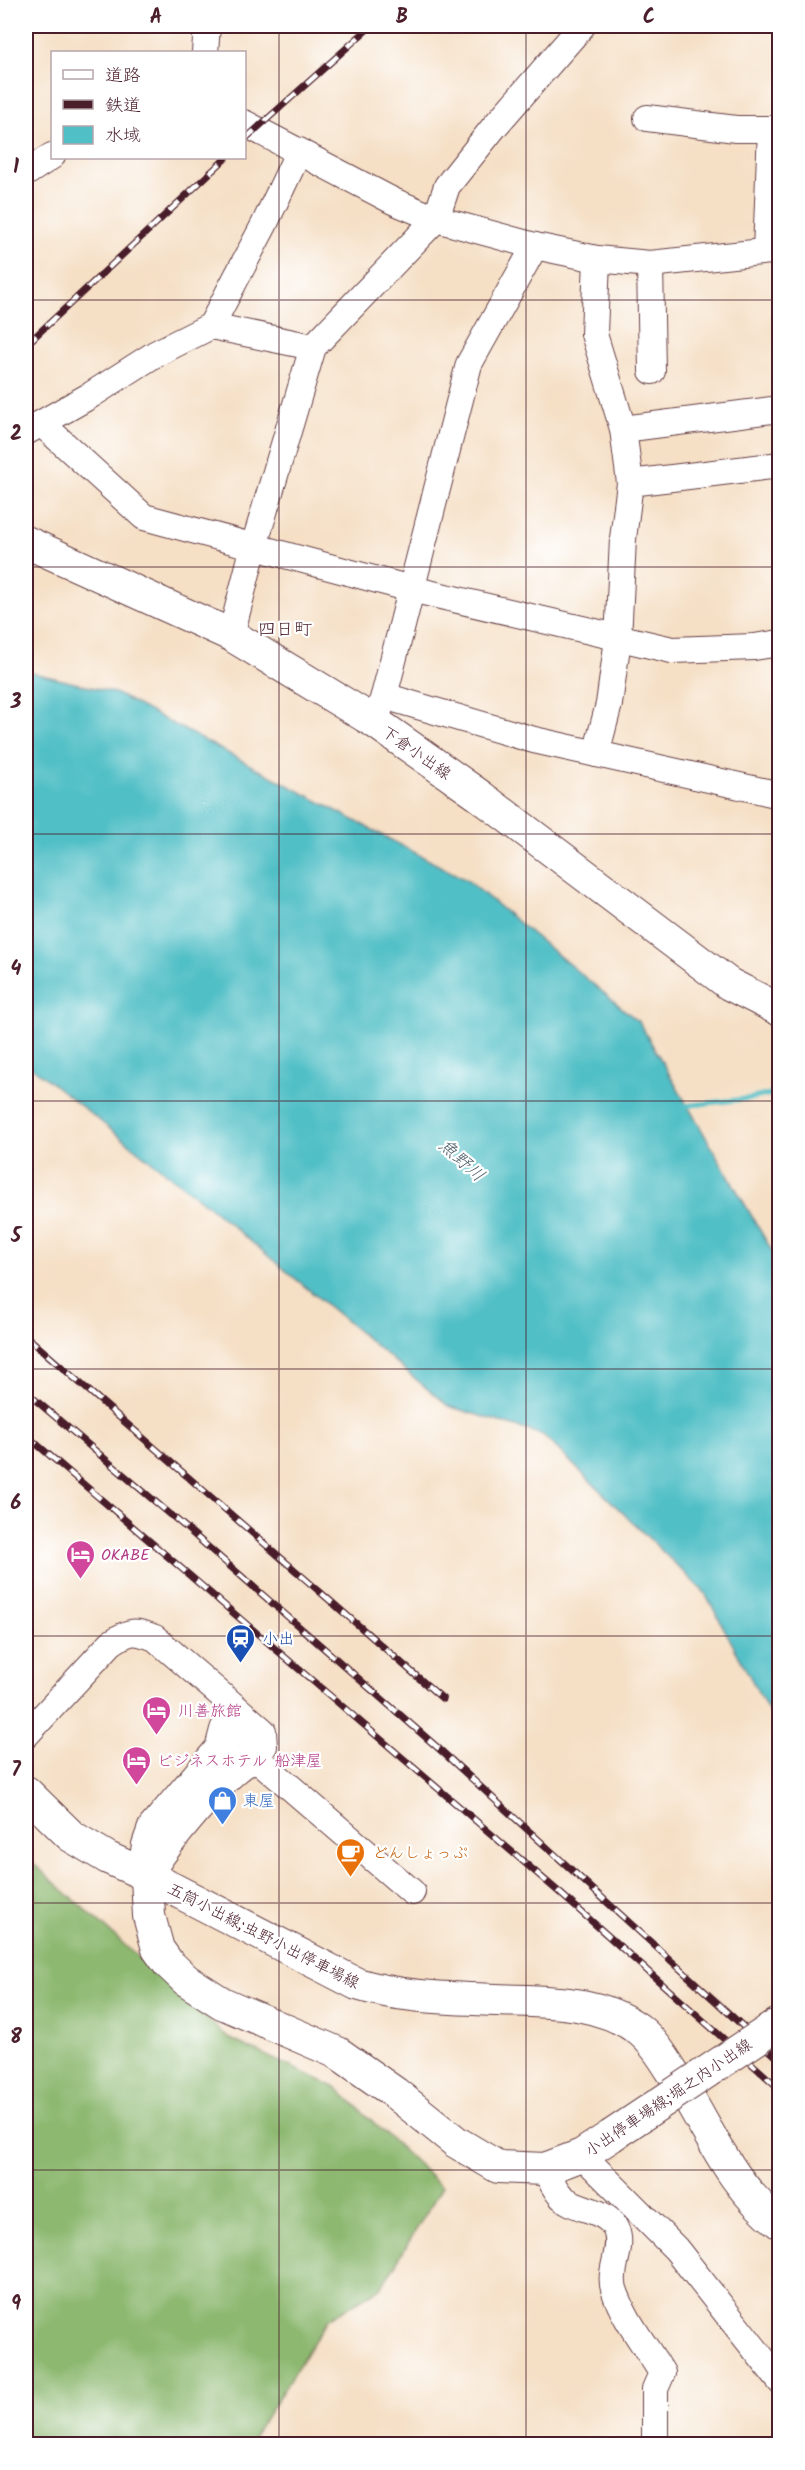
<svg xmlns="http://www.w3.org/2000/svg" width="805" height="2470" font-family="Kalam,'Klee One',sans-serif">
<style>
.forest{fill:#8cb870;stroke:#6b6c4e;stroke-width:1.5}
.water{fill:#51bfc6;stroke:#4e6f78;stroke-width:1.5}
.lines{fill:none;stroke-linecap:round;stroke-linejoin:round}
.stream{stroke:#51bfc6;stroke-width:5}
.minor-casing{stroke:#643c42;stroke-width:28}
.major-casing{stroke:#643c42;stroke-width:34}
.minor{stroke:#fff;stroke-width:26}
.major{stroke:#fff;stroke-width:32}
.rail-casing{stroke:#4a1f2b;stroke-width:7}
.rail{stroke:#fff;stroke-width:4.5;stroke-dasharray:14;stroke-linecap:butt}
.major-bridge-casing{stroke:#643c42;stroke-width:34;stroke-linecap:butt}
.major-bridge{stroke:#fff;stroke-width:32}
.grid{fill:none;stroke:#4a1f2b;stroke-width:1.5;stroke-opacity:0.55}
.labels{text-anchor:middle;stroke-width:4.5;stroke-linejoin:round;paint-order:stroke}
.street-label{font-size:16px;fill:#4a1f2b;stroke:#fff}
.hotel-label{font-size:16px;fill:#b23c85;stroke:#fff;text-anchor:start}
.transit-label{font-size:16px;fill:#164399;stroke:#fff;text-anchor:start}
.shop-label{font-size:16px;fill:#366cbe;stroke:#fff;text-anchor:start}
.food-label{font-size:16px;fill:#c56008;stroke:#fff;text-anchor:start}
.neighbourhood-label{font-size:18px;fill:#4a1f2b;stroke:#fff}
.water-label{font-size:18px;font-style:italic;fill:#4d5f69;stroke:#fff}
.neatline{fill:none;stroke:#4a1f2b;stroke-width:2}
.grid-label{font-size:20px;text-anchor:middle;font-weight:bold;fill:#4a1f2b}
</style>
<rect width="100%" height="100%" fill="#fff"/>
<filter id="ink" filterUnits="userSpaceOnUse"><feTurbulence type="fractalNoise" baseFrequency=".0167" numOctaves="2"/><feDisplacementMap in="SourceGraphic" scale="12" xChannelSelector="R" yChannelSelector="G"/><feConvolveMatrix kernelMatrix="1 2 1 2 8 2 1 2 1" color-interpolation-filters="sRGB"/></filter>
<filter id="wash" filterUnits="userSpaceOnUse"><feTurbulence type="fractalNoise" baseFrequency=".008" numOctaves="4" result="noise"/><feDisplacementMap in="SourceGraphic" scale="24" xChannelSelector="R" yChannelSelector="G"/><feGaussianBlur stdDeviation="1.35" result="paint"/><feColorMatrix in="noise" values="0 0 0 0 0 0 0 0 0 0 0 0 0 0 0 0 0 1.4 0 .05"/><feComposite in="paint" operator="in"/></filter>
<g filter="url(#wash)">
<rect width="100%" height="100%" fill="#f5dfc5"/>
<path class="forest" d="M26 1857 230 2039 337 2088 442 2187 381 2288 328 2319 249 2444H26Z"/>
<path class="water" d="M26 671 115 693 468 881 639 1022 779 1263V1731L705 1593 543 1435 448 1406 206 1204 26 1063Z"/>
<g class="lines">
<path class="stream" d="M683 1106 753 1098 780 1092"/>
</g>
</g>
<g filter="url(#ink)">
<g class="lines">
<defs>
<g id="minor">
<path d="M205 52 207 26"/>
<path d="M647 118 736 129H780"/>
<path d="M244 123 393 201 436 219 535 246 597 259 650 264 780 250"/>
<path d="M26 173 52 156"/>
<path d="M766 251 771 129"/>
<path d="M650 264 652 371"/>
<path d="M211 326 313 347"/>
<path d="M42 424 144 517 411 589 672 650 754 647 780 643"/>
<path d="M623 429 780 409"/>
<path d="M26 432 91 395 155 354 211 326 264 225 299 151"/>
<path d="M630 483 780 465"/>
<path d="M231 635 254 546 313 347 436 219 447 186 494 127 582 26"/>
<path d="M384 696 534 740 780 795"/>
<path d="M375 722 384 696 469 364 535 246"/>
<path d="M596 754 609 704 618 639 623 539 630 483 623 429 594 334 597 259"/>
<path d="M26 1735 111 1643C130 1630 134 1630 155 1638L263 1731 264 1746 254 1756 412 1892"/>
<path d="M582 2155 676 2249 780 2381"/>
<path d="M545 2169C550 2178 555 2191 562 2197 577 2211 607 2208 616 2230 624 2249 608 2270 614 2289 624 2320 646 2346 662 2373L655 2389V2444"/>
</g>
<g id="major">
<path d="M26 542 231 635 375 722 480 796 729 984 780 1010"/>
<path d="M26 1792 71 1836 108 1858 146 1875 357 1984C402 1998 451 1998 497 2000 545 2002 597 1999 638 2029 655 2042 666 2062 677 2079 709 2129 731 2187 780 2223"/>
<path d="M146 1875C163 1846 225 1768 254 1756L255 1740C249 1727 238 1724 226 1730L221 1749 154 1828 148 1845 146 1858 149 1916 158 1949 168 1963 186 1980 222 2003 338 2053 395 2093 456 2142 498 2167 545 2169 582 2155 611 2136"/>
</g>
</defs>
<use href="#minor" class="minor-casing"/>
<use href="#major" class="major-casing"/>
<use href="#minor" class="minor"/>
<use href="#major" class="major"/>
<defs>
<g id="rail">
<path d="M244 140 371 26"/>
<path d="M26 345 226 158"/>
<path d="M26 1336 443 1699"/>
<path d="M26 1392 184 1526 437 1747 780 2060"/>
<path d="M26 1435 560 1893 780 2089"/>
</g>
</defs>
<use href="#rail" class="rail-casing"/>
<use href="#rail" class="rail"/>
<defs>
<path id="major-bridge" d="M611 2136 780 2023"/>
</defs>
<use href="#major-bridge" class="major-bridge-casing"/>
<use href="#major-bridge" class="major-bridge"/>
</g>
</g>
<path class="grid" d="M279 26V2444M526 26V2444M26 300H780M26 567H780M26 834H780M26 1101H780M26 1369H780M26 1636H780M26 1903H780M26 2170H780"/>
<defs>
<symbol id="hotel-pin" viewBox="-11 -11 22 30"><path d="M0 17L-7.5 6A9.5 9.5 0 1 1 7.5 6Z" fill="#d1479c" stroke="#fff"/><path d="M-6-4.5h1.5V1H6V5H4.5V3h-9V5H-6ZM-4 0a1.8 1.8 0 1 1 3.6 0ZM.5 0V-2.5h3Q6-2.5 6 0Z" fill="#fff"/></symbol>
<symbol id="station-pin" viewBox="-11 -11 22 30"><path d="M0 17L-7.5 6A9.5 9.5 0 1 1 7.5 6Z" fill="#1a4fb4" stroke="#fff"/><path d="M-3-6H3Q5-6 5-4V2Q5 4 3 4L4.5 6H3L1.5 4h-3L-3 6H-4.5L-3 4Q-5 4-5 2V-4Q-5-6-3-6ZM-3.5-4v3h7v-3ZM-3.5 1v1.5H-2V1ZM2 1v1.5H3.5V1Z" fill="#fff"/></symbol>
<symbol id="shop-pin" viewBox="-11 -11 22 30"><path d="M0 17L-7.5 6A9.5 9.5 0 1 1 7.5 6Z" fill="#3f7fe0" stroke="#fff"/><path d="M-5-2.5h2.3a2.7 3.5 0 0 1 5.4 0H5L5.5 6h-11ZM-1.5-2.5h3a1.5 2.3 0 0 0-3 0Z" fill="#fff"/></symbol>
<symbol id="cafe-pin" viewBox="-11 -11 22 30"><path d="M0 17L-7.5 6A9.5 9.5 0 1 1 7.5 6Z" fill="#e8710a" stroke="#fff"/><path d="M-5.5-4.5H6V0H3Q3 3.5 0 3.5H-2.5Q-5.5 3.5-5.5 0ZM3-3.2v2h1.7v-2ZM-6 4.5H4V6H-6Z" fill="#fff"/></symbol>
</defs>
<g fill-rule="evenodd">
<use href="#hotel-pin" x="64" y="1538" width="33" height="45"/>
<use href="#station-pin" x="224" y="1622" width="33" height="45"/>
<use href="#hotel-pin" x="140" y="1694" width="33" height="45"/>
<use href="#hotel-pin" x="120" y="1744" width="33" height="45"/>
<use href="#shop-pin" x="206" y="1784" width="33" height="45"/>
<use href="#cafe-pin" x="334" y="1836" width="33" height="45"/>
</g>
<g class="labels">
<g class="street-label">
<text transform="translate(417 752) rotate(35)" y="6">下倉小出線</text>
<text transform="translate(264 1935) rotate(27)" y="6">五筒小出線;虫野小出停車場線</text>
<text transform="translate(668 2097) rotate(-34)" y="6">小出停車場線;堀之内小出線</text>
</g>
<g class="hotel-label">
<text x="101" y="1560">OKABE</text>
<text x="178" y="1716">川善旅館</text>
<text x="157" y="1766">ビジネスホテル 船津屋</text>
</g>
<g class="transit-label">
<text x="262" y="1644">小出</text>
</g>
<g class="shop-label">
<text x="243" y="1806">東屋</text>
</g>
<g class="food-label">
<text x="372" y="1858">どんしょっぷ</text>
</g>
<g class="neighbourhood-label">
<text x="285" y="635">四日町</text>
</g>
<g class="water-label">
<text transform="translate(462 1160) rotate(42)" y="6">魚野川</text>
</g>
</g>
<rect width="805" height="2470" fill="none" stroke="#fff" stroke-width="66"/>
<rect x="51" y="51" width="195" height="108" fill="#ffffff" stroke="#b7a5aa" stroke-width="1.5"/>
<rect x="63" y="70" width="30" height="9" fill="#ffffff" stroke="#b7a5aa" stroke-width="1.5"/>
<text x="105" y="81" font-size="18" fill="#4a1f2b">道路</text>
<rect x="63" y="100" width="30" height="9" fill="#4a1f2b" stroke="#b7a5aa" stroke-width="1.5"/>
<text x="105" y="111" font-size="18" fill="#4a1f2b">鉄道</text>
<rect x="63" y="126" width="30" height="18" fill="#51bfc6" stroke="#b7a5aa" stroke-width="1.5"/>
<text x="105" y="141" font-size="18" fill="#4a1f2b">水域</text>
<rect x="33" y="33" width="739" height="2404" class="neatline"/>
<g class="grid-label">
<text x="156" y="23">A</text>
<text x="402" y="23">B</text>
<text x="649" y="23">C</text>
<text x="16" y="173">1</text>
<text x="16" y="440">2</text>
<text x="16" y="708">3</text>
<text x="16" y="975">4</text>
<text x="16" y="1242">5</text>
<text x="16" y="1509">6</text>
<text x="16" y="1776">7</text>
<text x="16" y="2043">8</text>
<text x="16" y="2310">9</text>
</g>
</svg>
